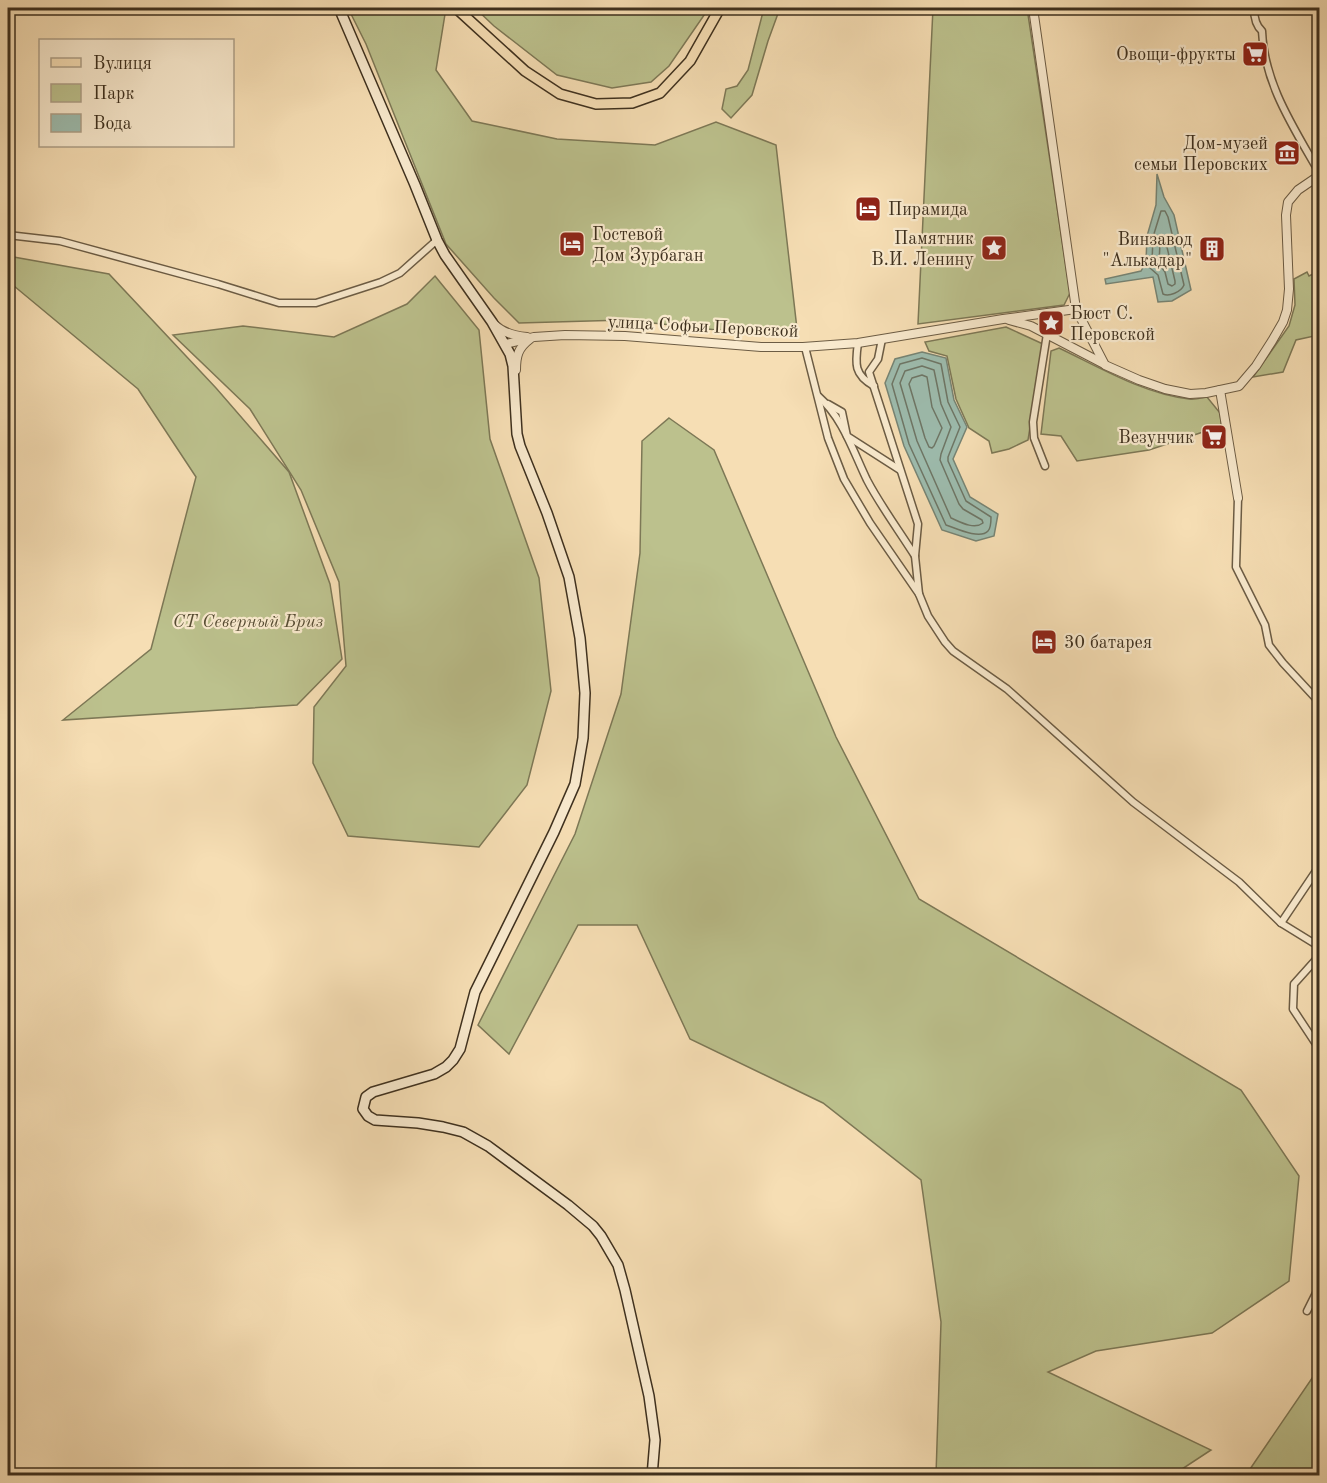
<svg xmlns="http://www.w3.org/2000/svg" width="1327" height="1483" font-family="'Old Standard TT',serif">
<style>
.green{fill:#bcc18d;stroke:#7d7856;stroke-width:1.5}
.water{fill:#9dbcae;stroke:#778474;stroke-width:1.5}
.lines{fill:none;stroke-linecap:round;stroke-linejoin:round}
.shore{stroke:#6e7666;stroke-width:1.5}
.minor-casing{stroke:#6c5c44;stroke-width:9}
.tertiary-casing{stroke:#6c5c44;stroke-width:10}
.secondary-casing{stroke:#3e301e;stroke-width:12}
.primary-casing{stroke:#3e301e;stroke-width:12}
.minor{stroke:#f9eace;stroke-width:6}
.tertiary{stroke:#f9eace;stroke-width:8}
.secondary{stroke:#f9eace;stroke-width:9}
.primary{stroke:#f6deb4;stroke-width:9}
.labels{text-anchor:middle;stroke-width:4.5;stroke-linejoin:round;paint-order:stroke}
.poi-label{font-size:18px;fill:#3e301e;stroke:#f9eace;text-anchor:end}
.street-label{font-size:18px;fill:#3e301e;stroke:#f9eace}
.park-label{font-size:18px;font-style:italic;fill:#574d34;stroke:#f9eace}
</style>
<rect width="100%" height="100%" fill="#f6deb4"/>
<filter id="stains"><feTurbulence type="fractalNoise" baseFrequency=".00333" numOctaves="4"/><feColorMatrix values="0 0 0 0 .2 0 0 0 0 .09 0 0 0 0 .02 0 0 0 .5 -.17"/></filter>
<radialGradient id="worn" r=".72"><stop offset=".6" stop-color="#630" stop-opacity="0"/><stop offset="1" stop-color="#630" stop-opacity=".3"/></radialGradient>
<g class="green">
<path d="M348 8H446L436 70 472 121 557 139 655 145 716 122 776 145 797 329 763 335 625 320 519 323 494 298 446 244 366 44Z"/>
<path d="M475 8H709L669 66 651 82 612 88 557 75 494 26Z"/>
<path d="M764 8H780L768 41 752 95 731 118 722 109 726 89 737 86 748 70Z"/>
<path d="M933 8H1027L1070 293 1064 305 918 324Z"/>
<path d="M8 256 109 274 216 388 289 472 330 584 342 659 297 705 63 720 151 649 196 477 138 389 8 281Z"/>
<path d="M1319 271V335L1296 340 1283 372 1253 377 1289 326 1295 305 1294 279 1307 272 1309 276Z"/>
<path d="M435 276 479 330 490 439 539 578 551 691 527 785 479 847 348 836 313 763 314 707 346 666 339 582 301 490 250 409 173 335 243 326 334 337 407 304Z"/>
<path d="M1006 327 1043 344 1028 440 1009 449 992 453 989 441 969 428 956 399 947 356 929 351 925 342Z"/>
<path d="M1059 348C1099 367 1144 394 1189 399 1195 400 1201 398 1207 397L1220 413 1222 430 1203 432 1149 450 1077 461 1061 436 1041 434 1051 351Z"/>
<path d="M669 418 714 450 836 737 919 899 1241 1090 1299 1176 1289 1281 1212 1333 1096 1351 1048 1372 1211 1450 1173 1475H936L941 1322 921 1180 823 1103 690 1039 637 925H578L509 1054 478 1025 575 834 621 694 640 553 642 441Z"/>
<path d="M1319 1368V1475H1237L1248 1472Z"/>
</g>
<g class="water">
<path d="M1157 174 1164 197 1174 215 1191 290 1172 301 1158 302 1153 277 1106 284 1105 279 1141 271 1146 262 1147 236 1156 205Z"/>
<path d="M922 352 946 358 954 400 967 427 953 459 970 497 998 514 994 536 976 541 942 530 904 446 885 383 895 359Z"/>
</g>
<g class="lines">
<g class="shore">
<path d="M1161 211H1165L1168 217 1184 285C1181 292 1169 297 1163 294L1158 275 1150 268 1152 262 1153 237Z"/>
<path d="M1162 241H1164L1166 243 1175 281V284L1172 286 1168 284 1165 272 1159 264 1160 243Z"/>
<path d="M922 358 941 364 948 402 960 427 948 457V461L966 501 991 517C991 520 991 528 988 531 980 540 955 528 946 525L909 444 892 384 900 364Z"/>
<path d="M922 366 934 370 941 404 951 427 941 454 940 460 959 504 963 509 982 520 983 523C974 530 960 522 951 518L917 441 900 383 905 371Z"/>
<path d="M922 375 927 377 932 407 942 428 934 446 932 448 929 447 925 438 909 384 912 378Z"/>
</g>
<defs>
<g id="minor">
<path d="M1254 8C1254 16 1255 25 1262 31 1264 84 1294 128 1320 174"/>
<path d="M8 235 60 241 218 284 279 303H316L381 282 400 273 437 240"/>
<path d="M882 339 878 359 869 372 918 524 915 556 919 594"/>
<path d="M858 343C855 364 854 375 874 386"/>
<path d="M805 347 828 438 844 479 870 523 919 594 928 616 945 642 953 651 1007 689 1133 802 1239 882 1281 923 1320 947"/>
<path d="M818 396C843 418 853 451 867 480 880 505 900 532 915 556"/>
<path d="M828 404 842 412 847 436 900 470"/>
<path d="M1045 466 1034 438 1033 422 1047 334"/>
<path d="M1238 498 1236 567 1265 625 1269 645 1283 663 1320 703"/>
<path d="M1281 923 1320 865"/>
<path d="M1320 955 1294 984 1293 1009 1320 1050"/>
<path d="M1307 1311 1320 1285"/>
</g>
<g id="tertiary">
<path d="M1033 8 1076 309 1105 365 1139 380 1165 389 1190 394 1206 393 1239 386 1256 366 1272 341 1283 322 1287 310 1289 289 1286 215 1288 202 1298 190 1320 175"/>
<path d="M1009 320 1031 326 1104 364"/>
<path d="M494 324C503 333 514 336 527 337"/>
<path d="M506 344 534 337 565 335 625 336 761 347H803L858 343 1003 319 1076 309"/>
<path d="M516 370C516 356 518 348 530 339"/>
<path d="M1220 390 1238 498"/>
</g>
<path id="secondary" d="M339 8 415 185 437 240 445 255 492 322 510 354 513 366 517 434 520 446 547 513 569 577 580 638 585 693 583 738 575 784 554 832 475 992 460 1049 453 1060 446 1067 434 1074 373 1092 366 1097 363 1109 368 1116 375 1120 418 1123 443 1127 463 1132 488 1146 568 1205 593 1226 601 1236 618 1265 625 1290 649 1396 655 1440 652 1476"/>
<path id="primary" d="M456 8 525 71 560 94 596 104 632 103 660 93 690 61 720 8"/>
</defs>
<use href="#minor" class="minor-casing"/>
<use href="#tertiary" class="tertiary-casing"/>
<use href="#secondary" class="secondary-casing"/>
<use href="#primary" class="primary-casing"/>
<use href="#minor" class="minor"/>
<use href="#tertiary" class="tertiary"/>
<use href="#secondary" class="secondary"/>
<use href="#primary" class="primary"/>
</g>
<defs>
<symbol id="supermarket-square" viewBox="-11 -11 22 22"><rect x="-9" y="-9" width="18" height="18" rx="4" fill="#8f2418" stroke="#f9eace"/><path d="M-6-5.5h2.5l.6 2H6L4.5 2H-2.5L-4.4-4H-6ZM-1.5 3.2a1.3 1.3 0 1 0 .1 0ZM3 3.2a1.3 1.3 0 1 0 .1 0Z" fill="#fff"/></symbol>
<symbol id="museum-square" viewBox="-11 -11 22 22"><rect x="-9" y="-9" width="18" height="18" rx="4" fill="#8f2418" stroke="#f9eace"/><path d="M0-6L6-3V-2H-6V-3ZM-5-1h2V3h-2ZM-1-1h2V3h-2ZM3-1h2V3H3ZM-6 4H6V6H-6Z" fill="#fff"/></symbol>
<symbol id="hotel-square" viewBox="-11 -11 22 22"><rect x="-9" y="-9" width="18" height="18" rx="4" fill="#8f2418" stroke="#f9eace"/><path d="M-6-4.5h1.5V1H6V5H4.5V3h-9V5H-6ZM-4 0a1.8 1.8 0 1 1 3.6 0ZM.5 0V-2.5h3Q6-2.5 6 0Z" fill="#fff"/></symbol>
<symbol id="sight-square" viewBox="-11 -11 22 22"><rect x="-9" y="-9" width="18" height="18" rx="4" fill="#8f2418" stroke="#f9eace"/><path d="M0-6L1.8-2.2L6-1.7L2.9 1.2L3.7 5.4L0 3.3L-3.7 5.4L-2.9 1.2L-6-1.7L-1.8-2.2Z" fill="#fff"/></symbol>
<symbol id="building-square" viewBox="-11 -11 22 22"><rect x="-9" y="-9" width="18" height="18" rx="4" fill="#8f2418" stroke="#f9eace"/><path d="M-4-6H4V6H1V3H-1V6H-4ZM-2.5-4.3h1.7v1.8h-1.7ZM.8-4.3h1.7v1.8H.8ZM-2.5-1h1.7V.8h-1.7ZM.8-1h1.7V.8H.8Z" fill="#fff"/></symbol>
</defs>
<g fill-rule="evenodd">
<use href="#supermarket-square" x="1240" y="39" width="30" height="30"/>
<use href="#museum-square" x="1272" y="138" width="30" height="30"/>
<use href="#hotel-square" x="853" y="194" width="30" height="30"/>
<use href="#hotel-square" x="557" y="229" width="30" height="30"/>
<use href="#sight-square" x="979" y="233" width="30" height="30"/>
<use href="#building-square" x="1197" y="234" width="30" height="30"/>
<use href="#sight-square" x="1036" y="308" width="30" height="30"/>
<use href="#supermarket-square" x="1199" y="422" width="30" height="30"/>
<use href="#hotel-square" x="1029" y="627" width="30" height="30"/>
</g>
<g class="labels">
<g class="poi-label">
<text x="1236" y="60">Овощи-фрукты</text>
<text x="1268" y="149">Дом-музей<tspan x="1268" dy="21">семьи Перовских</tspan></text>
<text x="888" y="215" text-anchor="start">Пирамида</text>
<text x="592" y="240" text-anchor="start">Гостевой<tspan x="592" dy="21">Дом Зурбаган</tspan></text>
<text x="974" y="244">Памятник<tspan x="974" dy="21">В.И. Ленину</tspan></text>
<text x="1192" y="245">Винзавод<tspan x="1192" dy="21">"Алькадар"</tspan></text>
<text x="1070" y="319" text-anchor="start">Бюст С.<tspan x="1070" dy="21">Перовской</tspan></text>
<text x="1194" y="443">Везунчик</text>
<text x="1064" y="648" text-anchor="start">30 батарея</text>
</g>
<g class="street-label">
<text transform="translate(703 326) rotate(3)" y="6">улица Софьи Перовской</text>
</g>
<g class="park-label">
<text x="248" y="627">СТ Северный Бриз</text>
</g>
</g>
<rect width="1327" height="1483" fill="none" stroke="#f6deb4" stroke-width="30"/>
<rect x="9" y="9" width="1309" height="1465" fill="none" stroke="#3e301e" stroke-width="3"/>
<rect x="15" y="15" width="1297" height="1453" fill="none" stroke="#3e301e" stroke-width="1.5"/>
<rect x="39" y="39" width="195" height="108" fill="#f9eace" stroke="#aea088" stroke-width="1.5"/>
<rect x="51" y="58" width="30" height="9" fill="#f6deb4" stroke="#aea088" stroke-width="1.5"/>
<text x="93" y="69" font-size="18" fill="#3e301e">Вулиця</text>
<rect x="51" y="84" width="30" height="18" fill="#bcc18d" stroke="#aea088" stroke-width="1.5"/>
<text x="93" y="99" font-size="18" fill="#3e301e">Парк</text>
<rect x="51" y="114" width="30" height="18" fill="#9dbcae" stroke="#aea088" stroke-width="1.5"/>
<text x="93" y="129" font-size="18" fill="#3e301e">Вода</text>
<rect width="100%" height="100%" filter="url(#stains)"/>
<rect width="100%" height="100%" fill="url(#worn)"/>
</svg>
